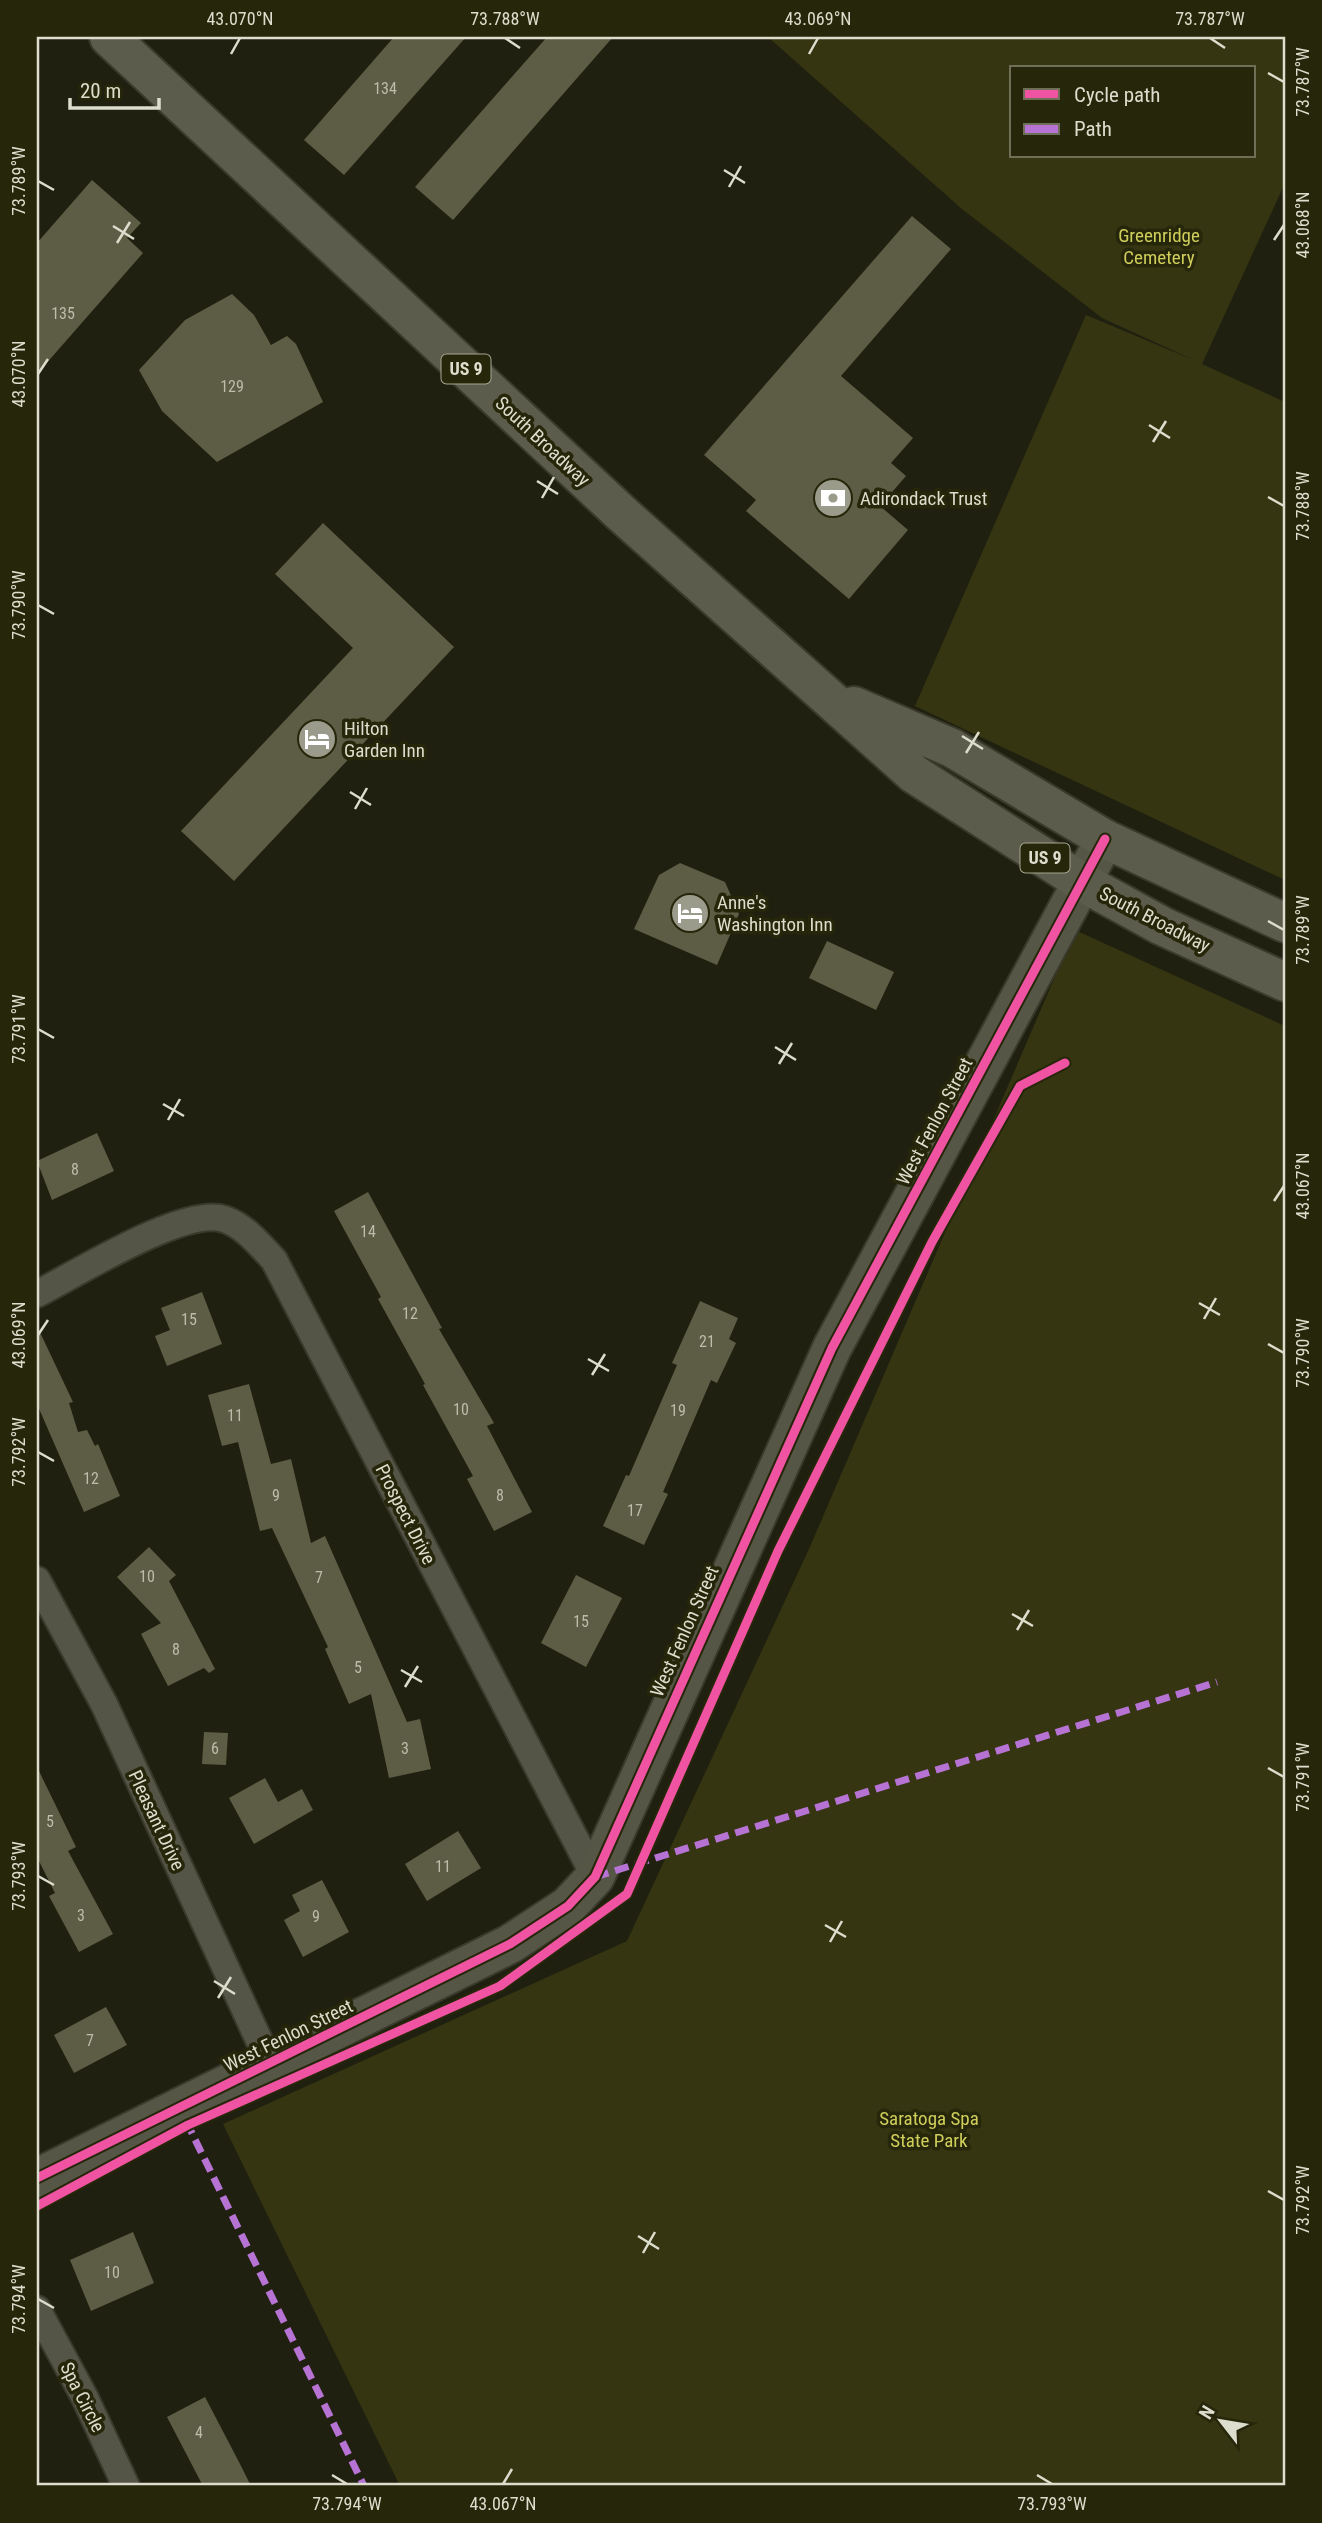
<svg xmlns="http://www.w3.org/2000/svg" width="1322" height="2523" font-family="'Roboto Condensed',sans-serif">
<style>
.green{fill:#353512;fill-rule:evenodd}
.building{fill:#5d5d45}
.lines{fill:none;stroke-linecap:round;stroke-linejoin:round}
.street-casing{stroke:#39392c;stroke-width:30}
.secondary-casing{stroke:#39392c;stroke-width:42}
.primary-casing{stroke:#39392c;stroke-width:42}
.street{stroke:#545447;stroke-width:26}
.secondary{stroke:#565647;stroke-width:38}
.primary{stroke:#5c5c4c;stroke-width:38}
.quiet{stroke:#b673d3;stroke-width:7;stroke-dasharray:14 7;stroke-linecap:butt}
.cycleway-casing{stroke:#26260a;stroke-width:13}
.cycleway{stroke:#f153a3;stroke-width:9}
.ticks{fill:none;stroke:#dcddcc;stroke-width:2.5}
.labels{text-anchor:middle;stroke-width:7;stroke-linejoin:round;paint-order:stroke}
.number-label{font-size:16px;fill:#bcbdaa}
.shield{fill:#26260a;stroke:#a5a692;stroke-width:2}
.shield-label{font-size:18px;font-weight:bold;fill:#dcddcc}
.park-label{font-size:19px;fill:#cfce5b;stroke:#26260a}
.street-label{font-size:19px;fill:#dcddcc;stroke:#26260a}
.poi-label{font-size:19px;fill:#dcddcc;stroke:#26260a;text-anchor:start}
.neatline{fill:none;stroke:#dcddcc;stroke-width:2.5}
.ticks-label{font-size:18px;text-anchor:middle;fill:#dcddcc}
</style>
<rect width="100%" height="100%" fill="#202010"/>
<g class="green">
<path d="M768 37H1285V183L1202 364 1285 402V880L915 706 1086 315 1196 361 1102 318 962 209ZM1012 68H1254V156H1012Z"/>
<path d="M1075 930 1285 1026V2486H400L223 2124 627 1941 809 1549Z"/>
</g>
<g class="building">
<path d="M394 37H466L344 175 304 140Z"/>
<path d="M547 37H613L453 220 415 187Z"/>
<path d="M92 180 141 223 127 238 143 253 37 374V243Z"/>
<path d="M912 216 951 249 841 376 913 438 891 463 906 476 880 506 908 530 849 599 746 511 756 500 704 455Z"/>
<path d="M232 294 254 315 271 345 287 336 296 344 323 402 217 462 162 411 139 370 185 320Z"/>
<path d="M323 523 454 647 234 881 181 831 353 648 275 574Z"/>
<path d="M680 863 725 882 739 914 717 965 634 929 659 875Z"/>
<path d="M827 941 894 972 876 1010 809 978Z"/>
<path d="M97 1133 114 1171 52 1200 37 1161Z"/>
<path d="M368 1192 442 1328 439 1329 494 1423 487 1426 532 1512 494 1531 467 1479 473 1476 423 1385 425 1384 378 1299 381 1297 334 1211Z"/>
<path d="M202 1292 222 1344 167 1366 155 1336 170 1330 161 1308Z"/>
<path d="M700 1301 738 1318 729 1339 736 1343 717 1383 711 1380 663 1492 668 1494 644 1545 603 1526 626 1475 629 1476 677 1365 672 1363Z"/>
<path d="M37 1326 73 1402 69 1403 78 1432 87 1430 95 1446 98 1444 120 1496 84 1512 37 1404Z"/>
<path d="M249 1384 271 1464 291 1459 311 1543 325 1536 407 1722 420 1719 431 1769 389 1778 371 1694 349 1704 325 1649 328 1647 272 1528 260 1531 238 1442 222 1446 208 1395Z"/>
<path d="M149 1547 176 1575 169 1581 215 1669 209 1673 204 1668 168 1686 141 1634 161 1623 117 1577Z"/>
<path d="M576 1575 622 1598 586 1667 541 1643Z"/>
<path d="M204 1732 228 1733 226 1765 202 1764Z"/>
<path d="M37 1767 76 1847 68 1851 113 1934 79 1952 49 1896 55 1893 37 1857Z"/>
<path d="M265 1778 278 1802 302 1789 313 1810 254 1844 229 1798Z"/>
<path d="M458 1831 481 1868 427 1901 405 1864Z"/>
<path d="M322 1880 349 1932 303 1957 284 1920 300 1911 292 1895Z"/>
<path d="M106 2007 127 2045 74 2073 54 2035Z"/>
<path d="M133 2232 154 2283 91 2311 70 2260Z"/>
<path d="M205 2397 240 2464 251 2486H203L167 2417Z"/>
</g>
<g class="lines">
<defs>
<g id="street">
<path d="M37 1294C76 1274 184 1206 224 1219 245 1226 260 1245 274 1260L595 1877"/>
<path d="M37 1580 104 1704 270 2064"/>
<path d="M37 2309 85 2398 126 2486"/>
</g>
<path id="secondary" d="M37 2178 510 1944 568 1906 595 1877 832 1348 1105 839"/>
<g id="primary">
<path d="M109 37 621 513 914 774 1082 882 1162 926 1285 982"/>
<path d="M854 706 952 748 1105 839 1285 923"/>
</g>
</defs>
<use href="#street" class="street-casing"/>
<use href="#secondary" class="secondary-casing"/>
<use href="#primary" class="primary-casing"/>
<use href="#street" class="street"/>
<use href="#secondary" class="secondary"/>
<use href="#primary" class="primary"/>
<g class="quiet">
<path d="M595 1877 1217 1682"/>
<path d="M186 2121 364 2486"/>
</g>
<defs>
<g id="cycleway">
<path d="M37 2178 510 1944 568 1906 595 1877 832 1348 1105 839"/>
<path d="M37 2206 188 2125 500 1986 627 1894 778 1551 932 1242 1020 1086 1065 1063"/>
</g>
</defs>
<use href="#cycleway" class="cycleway-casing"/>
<use href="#cycleway" class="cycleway"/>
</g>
<path class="ticks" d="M505 38 520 48M1210 38 1225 48M231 54 240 38M809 54 818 38M1268 73 1284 82M724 170 745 183M38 181 54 190M729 187 741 166M113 226 134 239M1274 240 1284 225M117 243 130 222M38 374 48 359M1149 425 1170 438M1153 442 1166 421M537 481 558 494M1268 497 1284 506M542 498 554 477M38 605 54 614M962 736 983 749M966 753 979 732M350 792 371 805M355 809 367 788M1268 921 1284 930M38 1029 54 1038M775 1047 796 1060M779 1064 792 1043M163 1104 184 1116M168 1120 180 1099M1274 1201 1284 1186M1199 1303 1220 1315M1204 1319 1216 1298M38 1335 48 1320M1268 1344 1284 1353M588 1359 609 1371M592 1375 605 1354M38 1452 54 1461M1012 1614 1033 1626M1017 1630 1029 1610M401 1670 422 1682M405 1687 418 1666M1268 1768 1284 1777M38 1876 54 1885M825 1925 846 1937M830 1942 842 1921M214 1981 235 1994M218 1998 231 1977M1268 2191 1284 2200M638 2236 659 2249M643 2253 655 2232M38 2299 54 2308M332 2475 347 2484M1037 2475 1052 2484M503 2484 512 2469"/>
<defs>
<symbol id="bank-disc" viewBox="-11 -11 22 22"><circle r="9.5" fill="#9a9b8a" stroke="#26260a"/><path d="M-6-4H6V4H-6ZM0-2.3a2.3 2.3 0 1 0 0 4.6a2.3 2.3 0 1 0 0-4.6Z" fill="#fff"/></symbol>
<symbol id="hotel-disc" viewBox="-11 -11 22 22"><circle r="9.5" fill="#9a9b8a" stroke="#26260a"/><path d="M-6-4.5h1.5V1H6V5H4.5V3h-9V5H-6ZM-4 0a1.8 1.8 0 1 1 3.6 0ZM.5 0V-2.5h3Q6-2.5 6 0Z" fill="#fff"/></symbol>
</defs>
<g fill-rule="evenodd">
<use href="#bank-disc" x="811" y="476" width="44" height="44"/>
<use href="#hotel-disc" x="295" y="717" width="44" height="44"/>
<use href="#hotel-disc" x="668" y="891" width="44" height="44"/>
</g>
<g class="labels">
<g class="number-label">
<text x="385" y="94">134</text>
<text x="63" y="319">135</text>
<text x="232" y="392">129</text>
<text x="75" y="1175">8</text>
<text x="368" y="1237">14</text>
<text x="410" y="1319">12</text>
<text x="189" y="1325">15</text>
<text x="707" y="1347">21</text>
<text x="461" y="1415">10</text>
<text x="678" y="1416">19</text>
<text x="235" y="1421">11</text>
<text x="91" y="1484">12</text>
<text x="276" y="1501">9</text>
<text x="500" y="1501">8</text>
<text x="635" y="1516">17</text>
<text x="147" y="1582">10</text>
<text x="319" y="1583">7</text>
<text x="581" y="1627">15</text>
<text x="176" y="1655">8</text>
<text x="358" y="1673">5</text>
<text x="215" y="1754">6</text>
<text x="405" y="1754">3</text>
<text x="50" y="1827">5</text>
<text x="443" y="1872">11</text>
<text x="81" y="1921">3</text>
<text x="316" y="1922">9</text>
<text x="90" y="2046">7</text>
<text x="112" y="2278">10</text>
<text x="199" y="2438">4</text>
</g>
<g class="shield">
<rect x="441.5" y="354.5" width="49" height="29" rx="5"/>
<rect x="1020.5" y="843.5" width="49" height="29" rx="5"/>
</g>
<g class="shield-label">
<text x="466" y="375">US 9</text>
<text x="1045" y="864">US 9</text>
</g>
<g class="park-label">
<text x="1159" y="242">Greenridge<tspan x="1159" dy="22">Cemetery</tspan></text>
<text x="929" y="2125">Saratoga Spa<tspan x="929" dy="22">State Park</tspan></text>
</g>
<g class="street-label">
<text transform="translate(543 441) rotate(43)" y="7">South Broadway</text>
<text transform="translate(1155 919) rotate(27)" y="7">South Broadway</text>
<text transform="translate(934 1121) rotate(-62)" y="7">West Fenlon Street</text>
<text transform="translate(406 1514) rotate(63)" y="7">Prospect Drive</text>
<text transform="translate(684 1631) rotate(-66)" y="7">West Fenlon Street</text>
<text transform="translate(157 1820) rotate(65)" y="7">Pleasant Drive</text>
<text transform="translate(288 2035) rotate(-26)" y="7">West Fenlon Street</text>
<text transform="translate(83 2397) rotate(63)" y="7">Spa Circle</text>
</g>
<g class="poi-label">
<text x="860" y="505">Adirondack Trust</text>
<text x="344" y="735">Hilton<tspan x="344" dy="22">Garden Inn</tspan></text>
<text x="717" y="909">Anne's<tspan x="717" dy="22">Washington Inn</tspan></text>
</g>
</g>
<rect width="1322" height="2523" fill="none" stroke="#26260a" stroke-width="77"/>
<rect x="1010" y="66" width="245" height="91" fill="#26260a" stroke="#6f6f58" stroke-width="2"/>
<rect x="1024" y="89" width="35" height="10" fill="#f153a3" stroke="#6f6f58" stroke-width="2"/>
<text x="1074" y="102" font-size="21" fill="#dcddcc">Cycle path</text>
<rect x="1024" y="124" width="35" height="10" fill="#b673d3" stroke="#6f6f58" stroke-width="2"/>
<text x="1074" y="136" font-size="21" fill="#dcddcc">Path</text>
<g transform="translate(1221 2421) rotate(301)" stroke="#26260a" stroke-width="5" paint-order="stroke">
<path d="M0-5L12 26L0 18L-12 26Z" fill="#dcddcc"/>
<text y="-10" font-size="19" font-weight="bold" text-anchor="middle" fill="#dcddcc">N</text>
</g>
<path d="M70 98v10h89v-10" fill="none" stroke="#dcddcc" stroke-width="3.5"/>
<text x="80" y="98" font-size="21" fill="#dcddcc" stroke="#26260a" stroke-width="5" paint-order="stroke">20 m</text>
<rect x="38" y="38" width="1246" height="2446" class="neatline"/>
<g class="ticks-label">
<text x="240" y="25">43.070°N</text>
<text x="505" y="25">73.788°W</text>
<text x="818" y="25">43.069°N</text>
<text x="1210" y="25">73.787°W</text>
<text transform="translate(1303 82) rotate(-90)" y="6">73.787°W</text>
<text transform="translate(19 181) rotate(-90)" y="6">73.789°W</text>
<text transform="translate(1303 225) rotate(-90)" y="6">43.068°N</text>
<text transform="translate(19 374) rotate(-90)" y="6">43.070°N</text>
<text transform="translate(1303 506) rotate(-90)" y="6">73.788°W</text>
<text transform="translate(19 605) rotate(-90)" y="6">73.790°W</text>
<text transform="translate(1303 930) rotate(-90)" y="6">73.789°W</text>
<text transform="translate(19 1029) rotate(-90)" y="6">73.791°W</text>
<text transform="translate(1303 1186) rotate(-90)" y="6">43.067°N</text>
<text transform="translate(19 1335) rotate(-90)" y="6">43.069°N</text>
<text transform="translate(1303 1353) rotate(-90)" y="6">73.790°W</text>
<text transform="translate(19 1452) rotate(-90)" y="6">73.792°W</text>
<text transform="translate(1303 1777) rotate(-90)" y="6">73.791°W</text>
<text transform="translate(19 1876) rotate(-90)" y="6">73.793°W</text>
<text transform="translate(1303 2200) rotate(-90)" y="6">73.792°W</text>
<text transform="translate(19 2299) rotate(-90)" y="6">73.794°W</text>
<text x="347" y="2510">73.794°W</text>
<text x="503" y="2510">43.067°N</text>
<text x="1052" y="2510">73.793°W</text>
</g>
</svg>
